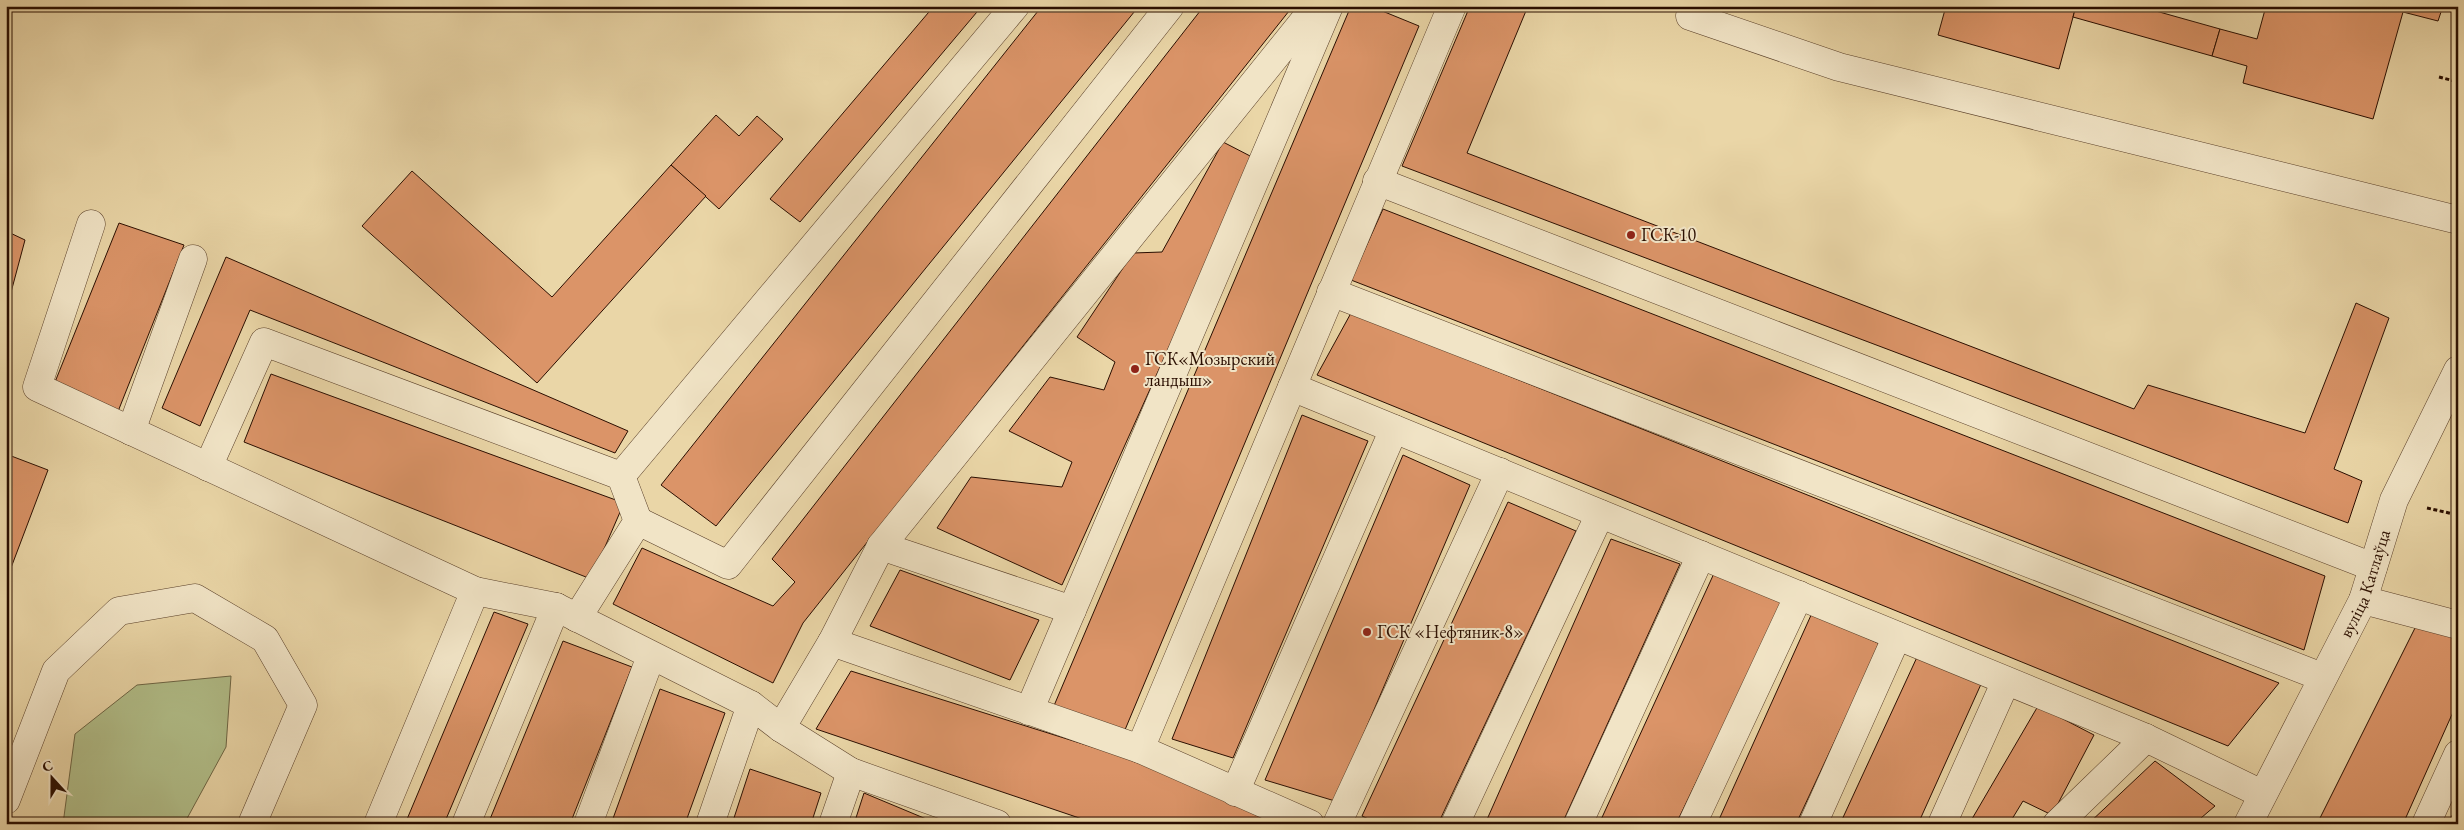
<svg xmlns="http://www.w3.org/2000/svg" width="2464" height="830" font-family="'EB Garamond',serif">
<style>
.green{fill:#b2bf8a;stroke:#6e6645}
.building{fill:#db9468;stroke:#2a0e00}
.lines{fill:none;stroke-linecap:round;stroke-linejoin:round}
.minor-casing{stroke:#5a402a;stroke-width:29}
.path{stroke:#2a0e00;stroke-width:3;stroke-dasharray:4 2.5;stroke-linecap:butt}
.minor{stroke:#f1e4c6;stroke-width:28}
.poi-dot{fill:#8f2418;stroke:#f1e4c6;stroke-width:2}
.labels{text-anchor:middle;stroke-width:4;stroke-linejoin:round;paint-order:stroke}
.poi-label{font-size:18px;fill:#2a0e00;stroke:#f1e4c6;text-anchor:start}
.street-label{font-size:18px;fill:#2a0e00;stroke:#f1e4c6}
</style>
<rect width="100%" height="100%" fill="#ead6a7"/>
<filter id="stains"><feTurbulence type="fractalNoise" baseFrequency=".004" numOctaves="4"/><feColorMatrix values="0 0 0 0 .2 0 0 0 0 .09 0 0 0 0 .02 0 0 0 .5 -.17"/></filter>
<radialGradient id="worn" r=".72"><stop offset=".6" stop-color="#630" stop-opacity="0"/><stop offset="1" stop-color="#630" stop-opacity=".3"/></radialGradient>
<path class="green" d="M231 676 226 747 184 824H63L75 734 137 685Z"/>
<g class="building">
<path d="M934 6H982L800 222 770 199Z"/>
<path d="M1042 6H1139L716 526 661 485Z"/>
<path d="M1204 6H1293L803 623 773 683 613 604 642 548 773 606 795 582 772 559Z"/>
<path d="M1351 6H1370L1419 26 1122 737 1053 708Z"/>
<path d="M1470 6H1528L1467 153 2134 409 2148 385 2305 433 2356 303 2389 318 2334 469 2362 481 2348 523 1402 166Z"/>
<path d="M1946 6H2076L2059 69 1938 35Z"/>
<path d="M2076 6H2138L2220 29 2212 56 2073 17Z"/>
<path d="M2266 6H2443L2438 21 2403 12 2373 119 2243 83 2247 66 2212 56 2220 29 2257 39Z"/>
<path d="M716 115 739 136 757 116 783 139 719 209 671 165Z"/>
<path d="M1223 142 1254 158 1062 585 937 528 971 477 1062 487 1072 462 1009 431 1050 377 1104 390 1115 362 1077 337 1133 253 1162 252Z"/>
<path d="M671 165 706 196 537 383 362 226 412 171 552 297Z"/>
<path d="M1383 209 2325 576 2304 650 1351 280Z"/>
<path d="M119 223 184 245 117 414 55 382Z"/>
<path d="M6 231 25 240 6 311Z"/>
<path d="M226 257 628 431 615 453 250 310 200 426 162 408Z"/>
<path d="M1351 313 2279 683 2228 746 1317 375Z"/>
<path d="M271 374 624 503 591 579 244 442Z"/>
<path d="M1302 415 1368 441 1233 758 1172 739Z"/>
<path d="M6 454 48 470 6 581Z"/>
<path d="M1403 455 1470 485 1335 801 1265 780Z"/>
<path d="M1508 502 1576 531 1438 824H1379L1362 816Z"/>
<path d="M1611 539 1680 564 1562 824H1485Z"/>
<path d="M1716 569 1784 600 1676 824H1599Z"/>
<path d="M900 570 1039 620 1010 680 870 626Z"/>
<path d="M494 612 528 624 444 824H405Z"/>
<path d="M1812 613 1880 644 1796 824H1717Z"/>
<path d="M2419 620 2458 638V701L2403 824H2317Z"/>
<path d="M563 641 632 667 570 824H488Z"/>
<path d="M1918 655 1982 682 1918 824H1840Z"/>
<path d="M851 671 1153 766 1275 824H1097L816 729Z"/>
<path d="M660 689 725 713 685 824H611Z"/>
<path d="M2038 706 2094 735 2052 815 2023 801 2009 824H1969Z"/>
<path d="M2155 761 2215 806 2194 824H2088Z"/>
<path d="M750 769 821 793 811 824H732Z"/>
<path d="M864 793 931 821 930 824H854Z"/>
<path d="M2458 803V824H2448Z"/>
</g>
<g class="lines">
<defs>
<g id="minor">
<path d="M1693 6 1690 16 1839 67 2458 220"/>
<path d="M1377 181 2373 567"/>
<path d="M91 224 37 387 475 591 556 607 751 705 781 728 851 772 997 824"/>
<path d="M1331 292 2322 677"/>
<path d="M1292 387 2146 738 2262 794"/>
<path d="M131 431 193 259"/>
<path d="M208 467 264 342 621 476 1015 6"/>
<path d="M638 521 728 565 1170 6"/>
<path d="M881 546 1072 610"/>
<path d="M2363 600 2458 625"/>
<path d="M577 618 638 521 621 476"/>
<path d="M832 642 1140 749 1310 824"/>
<path d="M1029 711 1329 6"/>
<path d="M781 728 832 642 881 546 1316 6"/>
<path d="M1140 749 1452 6"/>
<path d="M1235 792 1394 429"/>
<path d="M6 800 56 671 119 611 195 598 265 639 303 705 252 824"/>
<path d="M378 824 475 591"/>
<path d="M466 824 556 607"/>
<path d="M588 824 651 656"/>
<path d="M710 824 751 705"/>
<path d="M833 824 851 772"/>
<path d="M1337 824 1500 472"/>
<path d="M1455 824 1600 514"/>
<path d="M1578 824 1701 555"/>
<path d="M1692 824 1799 595"/>
<path d="M1813 824 1897 636"/>
<path d="M1942 824 2006 681"/>
<path d="M2057 824 2146 738"/>
<path id="s1" d="M2248 824 2363 600 2394 500 2458 370"/>
<path d="M2426 824 2458 754"/>
</g>
</defs>
<use href="#minor" class="minor-casing"/>
<g class="path">
<path d="M2439 77 2458 82"/>
<path d="M2427 508 2458 515"/>
</g>
<use href="#minor" class="minor"/>
</g>
<g class="poi-dot">
<circle cx="1631" cy="235" r="5"/>
<circle cx="1135" cy="369" r="5"/>
<circle cx="1367" cy="632" r="5"/>
</g>
<g class="labels">
<g class="poi-label">
<text x="1641" y="241">ГСК-10</text>
<text x="1145" y="365">ГСК«Мозырский<tspan x="1145" dy="21">ландыш»</tspan></text>
<text x="1377" y="638">ГСК «Нефтяник-8»</text>
</g>
<g class="street-label">
<text dy="6" stroke="none"><textPath href="#s1" startOffset="268">вуліца Катлаўца</textPath></text>
</g>
</g>
<rect width="2464" height="830" fill="none" stroke="#ead6a7" stroke-width="25"/>
<rect x="8" y="8" width="2449" height="815" fill="none" stroke="#2a0e00" stroke-width="2.5"/>
<rect x="12" y="12" width="2439" height="805" fill="none" stroke="#2a0e00"/>
<g transform="translate(52 778) rotate(339)" stroke="#f1e4c6" stroke-width="4" paint-order="stroke">
<path d="M0-4L9 19L0 12L-9 19Z" fill="#2a0e00"/>
<text y="-8" font-size="14" font-weight="bold" text-anchor="middle" fill="#2a0e00">С</text>
</g>
<rect width="100%" height="100%" filter="url(#stains)"/>
<rect width="100%" height="100%" fill="url(#worn)"/>
</svg>
